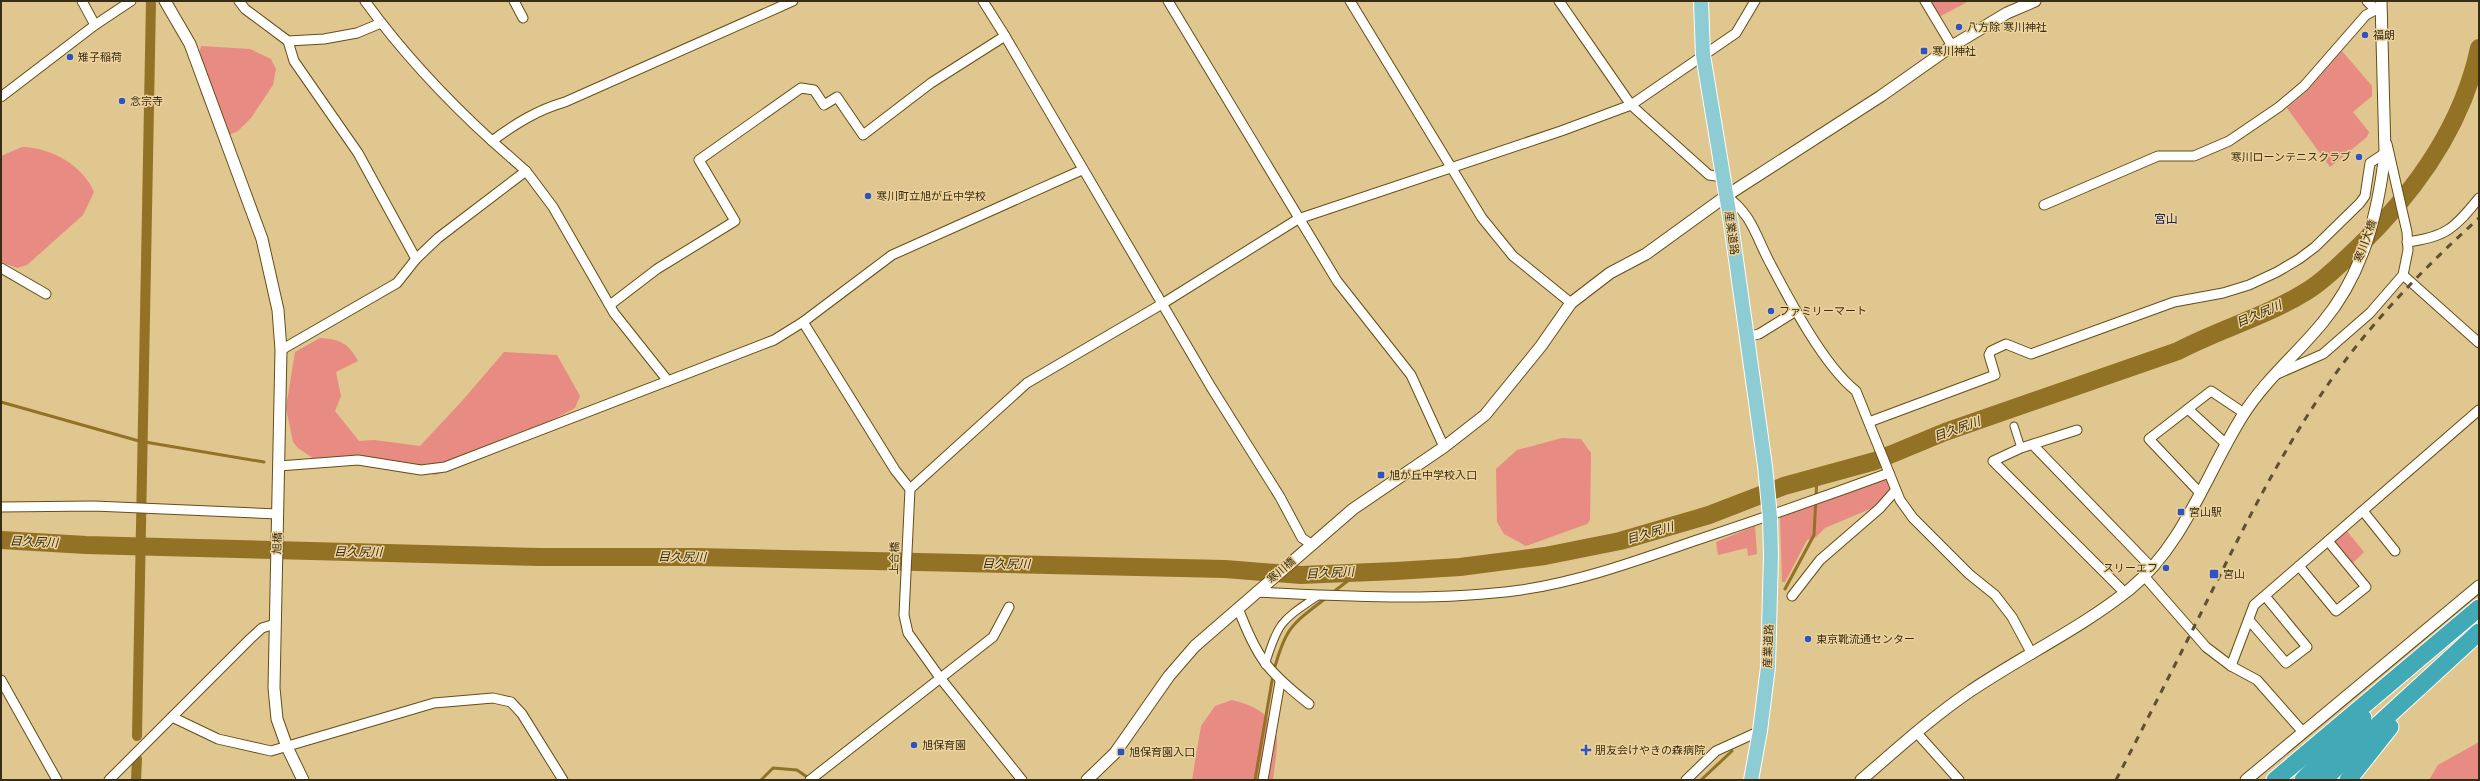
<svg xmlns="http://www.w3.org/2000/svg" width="2480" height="781" font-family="Quicksand,'Noto Sans JP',sans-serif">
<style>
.green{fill:#e78b83}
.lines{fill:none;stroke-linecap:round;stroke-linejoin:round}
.stream{stroke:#927225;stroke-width:3}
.canal{stroke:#927225;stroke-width:10}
.river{stroke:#927225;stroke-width:18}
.pedestrian-casing{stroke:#654e16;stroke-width:9}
.minor-casing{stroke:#654e16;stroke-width:11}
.tertiary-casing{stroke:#654e16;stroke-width:13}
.primary-casing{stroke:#fff;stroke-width:16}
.motorway-casing{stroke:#fff;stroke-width:19}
.pedestrian{stroke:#fff;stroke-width:7}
.minor{stroke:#fff;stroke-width:9}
.tertiary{stroke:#fff;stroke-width:11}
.primary{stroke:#8dccd3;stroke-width:14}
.motorway{stroke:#41aab6;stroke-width:17}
.rail{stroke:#5e5133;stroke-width:3;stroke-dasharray:7 7;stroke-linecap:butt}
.poi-dot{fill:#2e54c4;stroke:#edd39b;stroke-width:1.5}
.labels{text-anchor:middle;stroke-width:3;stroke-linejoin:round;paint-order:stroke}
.poi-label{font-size:11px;fill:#372d17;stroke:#edd39b;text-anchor:start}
.street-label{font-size:11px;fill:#372d17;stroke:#edd39b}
.neighbourhood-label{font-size:12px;fill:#14275d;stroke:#edd39b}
.water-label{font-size:12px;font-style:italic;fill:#312918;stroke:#edd39b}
</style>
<rect width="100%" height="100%" fill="#e0c68f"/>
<g class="green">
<path d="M1930 1H1969L1939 17Z"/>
<path d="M201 46 250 49 271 59 276 69 273 85 251 118 238 131 227 136C203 103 191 87 201 46Z"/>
<path d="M2342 51 2372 86V96L2353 112 2369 132 2367 137 2330 167 2287 108 2306 92Z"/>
<path d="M22 147C52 148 82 165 94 192L83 215 27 265 17 268 1 262V156Z"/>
<path d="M320 338C339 339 349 343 358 361L336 372 341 396 335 411 359 441 374 440 420 446 462 401 504 352 557 355 580 396 575 408 494 451 436 475 376 464 314 459 298 448 293 442 286 408 295 352Z"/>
<path d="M1562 438 1581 439 1591 453 1590 520 1587 524 1526 546 1504 534 1497 522 1496 469 1517 450Z"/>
<path d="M1887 479 1891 490 1877 506 1825 528 1816 537 1807 540 1785 582H1782L1780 516Z"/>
<path d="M1755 526 1757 554 1748 556 1747 548 1718 555 1716 542Z"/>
<path d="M2346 530 2364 552 2352 564 2333 541Z"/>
<path d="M1232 700C1249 704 1272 713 1276 733 1279 745 1274 768 1273 780H1192L1201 726 1215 706Z"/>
<path d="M2479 742V780H2429L2438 765Z"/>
</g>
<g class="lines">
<g class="stream">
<path d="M1 402 139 441 264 462"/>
<path d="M1785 589 1814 535 1817 477"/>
<path d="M1332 593 1358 573"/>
<path d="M1274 670C1286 627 1291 625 1326 598"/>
<path d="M762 779 773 768 797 770 807 777"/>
<path d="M1255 780 1273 675"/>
<path d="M1701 780 1732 751"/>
</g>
<g class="canal">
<path d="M137 736 151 1"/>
<path d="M136 780 137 759"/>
</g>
<path class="river" d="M1 540 86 545 540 557H697L1225 569 1301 575 1396 571 1460 567 1545 556 1620 541 1709 515 1784 486 1875 461 1945 432 2178 351C2220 329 2267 316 2307 291 2325 280 2339 265 2354 251 2412 196 2462 128 2479 48"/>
<defs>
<g id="pedestrian">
<path d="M2014 426 2021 448"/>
<path d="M1265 665C1279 620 1281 621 1319 595"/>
</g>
<g id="minor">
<path d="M82 1 95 25"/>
<path d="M239 1 245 9 288 41 324 39 357 33 381 23"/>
<path d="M365 1C402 52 445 98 492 141 515 124 537 110 565 102L793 1"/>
<path d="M514 1 523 18"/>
<path d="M983 1 1005 36 1211 387 1280 497 1302 538 1311 544"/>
<path d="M1168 1 1337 281 1411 375 1444 447"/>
<path d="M1350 1 1482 218 1513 256 1571 303"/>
<path d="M1559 1 1631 105 1709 175 1723 177"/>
<path d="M1925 1 1952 46"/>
<path d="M2367 1 2375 9"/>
<path d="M288 41 294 61 358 153 416 259"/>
<path d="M1 97 95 25 131 1"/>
<path d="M492 141 526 171 553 207 614 313 668 381"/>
<path d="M1726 196C1752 214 1756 237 1770 263 1790 301 1824 366 1856 391L1900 500 1913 518 1969 574 1995 595 2012 617 2032 654"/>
<path d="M2044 205 2158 156H2194L2229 141 2279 107 2304 86 2366 15 2381 7"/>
<path d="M2407 242C2446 237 2455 228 2479 198"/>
<path d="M1 268 46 294"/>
<path d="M2403 275 2479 343"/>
<path d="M610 305 657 269 735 221 699 160 801 88 814 90 824 105 837 97 863 135 931 83 1005 36"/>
<path d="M803 322 895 470 910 489 904 615 908 633 941 679 1022 780"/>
<path d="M1746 337 1759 334 1796 311"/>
<path d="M281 350 397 283 416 259 438 238 526 171"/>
<path d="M2275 375 2323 354 2370 313 2403 275 2408 250 2407 232 2387 144"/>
<path d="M2188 409 2226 444"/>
<path d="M1869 422 1995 375 1989 355 1991 351 2006 344 2031 354 2174 302 2223 293 2249 285 2277 272 2299 259 2315 247 2360 203 2365 196 2370 163 2385 153"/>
<path d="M2077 430 2021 448 1993 461 2125 593"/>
<path d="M2033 445 2151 567"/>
<path d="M279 466 358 460 421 470 445 467 774 340 803 322 892 255 1082 170"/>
<path d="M910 489 1027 383 1162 304 1298 219 1561 131 1631 105 1736 33 1755 1"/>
<path d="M2200 493 2149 439 2211 391 2244 413"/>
<path d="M1 507 94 506 278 514"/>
<path d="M2363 511 2395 551"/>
<path d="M2299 566 2336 611 2366 587 2328 541"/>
<path d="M2144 576 2206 647 2231 666 2257 680 2302 731"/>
<path d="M1256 592C1344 596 1433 602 1521 590 1583 581 1641 559 1700 539 1763 518 1826 496 1889 473"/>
<path d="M1792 596 1820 560 1880 508 1895 491"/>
<path d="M1238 608C1257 658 1267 671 1309 704"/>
<path d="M2249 620 2286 663 2307 647 2265 596"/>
<path d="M2231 666 2254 605 2479 410"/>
<path d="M1 680 57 780"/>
<path d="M172 717 218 739 271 751 434 703 493 698 511 702 522 714 563 780"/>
<path d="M1916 732 1959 780"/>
<path d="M109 780 250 639 262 628 275 624"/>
<path d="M810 780 993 637 1009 607"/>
<path d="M1263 780 1280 682"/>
<path d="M1686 780 1716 751 1760 731"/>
</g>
<g id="tertiary">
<path d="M165 1 190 44 262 239 278 310 281 350 274 688 277 719 287 747 303 780"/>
<path d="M1087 780 1115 753 1169 676 1195 646 1353 509 1444 447 1485 415 1541 346 1571 303 1610 273 1646 254 1726 196 1881 96 1952 46 2007 13 2035 1"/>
<path d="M1861 780C1896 750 1931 718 1969 692 2022 656 2080 629 2130 589 2184 545 2207 472 2243 415 2265 380 2297 354 2323 322 2363 274 2378 214 2385 153L2381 1"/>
<path d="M2246 780 2479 586"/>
</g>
<path id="primary" d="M1701 1 1703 55 1731 224 1765 466 1770 517 1771 556 1768 667 1760 731 1751 780"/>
<g id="motorway">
<path d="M2275 780 2479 608"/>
<path d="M2303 780 2363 718"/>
<path d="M2324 780 2380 723 2479 632"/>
<path d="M2348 780 2390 727"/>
</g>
</defs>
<use href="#pedestrian" class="pedestrian-casing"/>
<use href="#minor" class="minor-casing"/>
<use href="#tertiary" class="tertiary-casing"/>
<use href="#primary" class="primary-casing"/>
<use href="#motorway" class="motorway-casing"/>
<use href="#pedestrian" class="pedestrian"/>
<use href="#minor" class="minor"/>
<use href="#tertiary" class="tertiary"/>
<use href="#primary" class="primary"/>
<use href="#motorway" class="motorway"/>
<path class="rail" d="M2116 780C2145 724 2174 667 2202 611 2241 533 2279 455 2329 383 2372 321 2424 268 2479 218"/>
</g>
<g class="poi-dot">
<circle cx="1959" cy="27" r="4"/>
<circle cx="2365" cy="35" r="4"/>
<rect x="1920" y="47" width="8" height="8" rx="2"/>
<circle cx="70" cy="57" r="4"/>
<circle cx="122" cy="101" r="4"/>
<circle cx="2359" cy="157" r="4"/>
<circle cx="868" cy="196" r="4"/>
<circle cx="1771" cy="311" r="4"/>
<rect x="1377" y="471" width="8" height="8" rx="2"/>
<rect x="2177" y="508" width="8" height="8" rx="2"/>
<circle cx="2166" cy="568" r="4"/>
<rect x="2209" y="569" width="10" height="10" rx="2"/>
<circle cx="1808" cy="639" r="4"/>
<circle cx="914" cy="745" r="4"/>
<path d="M1584 744h4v4h4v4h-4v4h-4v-4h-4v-4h4z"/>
<rect x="1117" y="748" width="8" height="8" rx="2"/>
</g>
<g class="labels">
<g class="poi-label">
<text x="1967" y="31">八方除 寒川神社</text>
<text x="2373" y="39">福朗</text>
<text x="1932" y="55">寒川神社</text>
<text x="78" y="61">雉子稲荷</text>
<text x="130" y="105">念宗寺</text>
<text x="2351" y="161" text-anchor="end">寒川ローンテニスクラブ</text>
<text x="876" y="200">寒川町立旭が丘中学校</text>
<text x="1779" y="315">ファミリーマート</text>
<text x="1389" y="479">旭が丘中学校入口</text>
<text x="2189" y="516">宮山駅</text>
<text x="2158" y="572" text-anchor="end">スリーエフ</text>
<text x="2223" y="578">宮山</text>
<text x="1816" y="643">東京靴流通センター</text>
<text x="922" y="749">旭保育園</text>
<text x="1595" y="754">朋友会けやきの森病院</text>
<text x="1129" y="756">旭保育園入口</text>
</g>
<g class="street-label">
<text transform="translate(1732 233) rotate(82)" y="4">産業道路</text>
<text transform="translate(2365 241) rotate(-70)" y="4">寒川大橋</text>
<text transform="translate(277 543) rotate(-88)" y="4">旭橋</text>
<text transform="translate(894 558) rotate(-88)" y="4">上合橋</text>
<text transform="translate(1281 570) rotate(-41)" y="4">寒川橋</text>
<text transform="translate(1768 646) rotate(-88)" y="4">産業道路</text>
</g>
<g class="neighbourhood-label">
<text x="2166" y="223">宮山</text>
</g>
<g class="water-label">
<text transform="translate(2259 314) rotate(-23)" y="4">目久尻川</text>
<text transform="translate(1957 429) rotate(-20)" y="4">目久尻川</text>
<text transform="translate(1650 533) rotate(-16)" y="4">目久尻川</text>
<text transform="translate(34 542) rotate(3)" y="4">目久尻川</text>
<text transform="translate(358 552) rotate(1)" y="4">目久尻川</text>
<text transform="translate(682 557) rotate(1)" y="4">目久尻川</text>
<text transform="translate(1006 564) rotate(1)" y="4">目久尻川</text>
<text transform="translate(1330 573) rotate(-3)" y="4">目久尻川</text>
</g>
</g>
<rect width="2480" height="781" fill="none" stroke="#372d17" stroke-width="4"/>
</svg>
